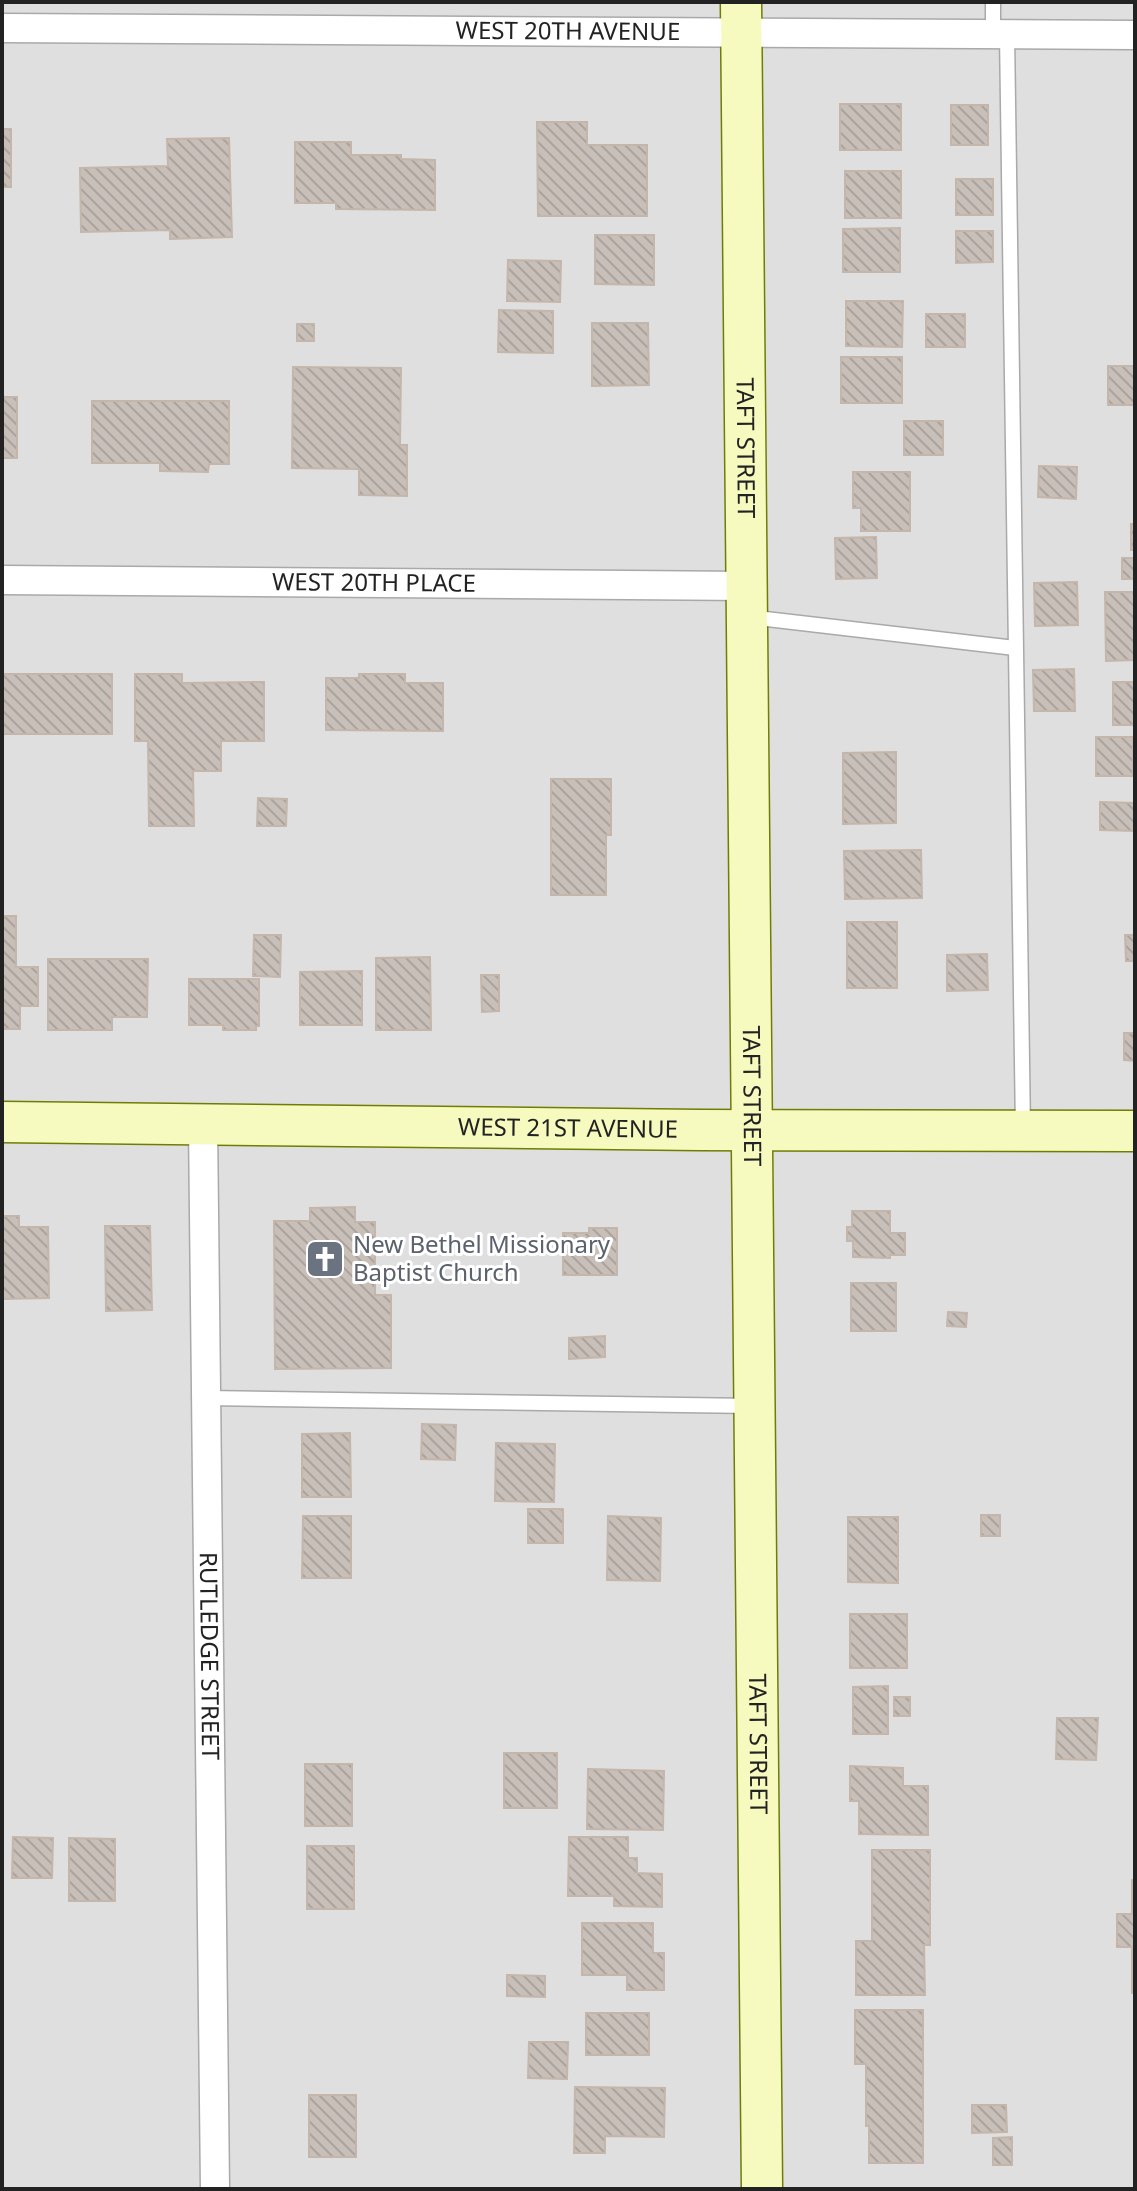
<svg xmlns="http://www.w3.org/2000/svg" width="1137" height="2191" font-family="'Noto Sans',sans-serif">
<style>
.residential{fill:#e0dfdf}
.building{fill:url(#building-back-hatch);stroke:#c4b6ab;stroke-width:2}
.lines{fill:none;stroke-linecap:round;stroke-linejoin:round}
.lane-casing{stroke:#a9a9a9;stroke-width:17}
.street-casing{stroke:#a9a9a9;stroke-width:31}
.secondary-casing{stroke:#707d05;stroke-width:43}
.lane{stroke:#fff;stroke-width:14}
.street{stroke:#fff;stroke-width:28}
.secondary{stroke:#f7fabf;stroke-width:40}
.labels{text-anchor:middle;stroke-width:6;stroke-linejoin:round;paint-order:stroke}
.street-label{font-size:24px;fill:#222;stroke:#fff}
.worship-label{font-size:24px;fill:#5b616d;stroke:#fff;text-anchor:start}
</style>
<defs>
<pattern id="building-back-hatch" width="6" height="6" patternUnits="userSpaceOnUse" patternTransform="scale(2)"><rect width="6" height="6" fill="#c7bfb8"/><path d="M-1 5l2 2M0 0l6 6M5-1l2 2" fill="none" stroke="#aba49e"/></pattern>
</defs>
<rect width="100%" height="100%" fill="#f2efe9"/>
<rect class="residential" x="2" y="2" width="1133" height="2187"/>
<g class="building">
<rect x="840" y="104" width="61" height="46"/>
<rect x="951" y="105" width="37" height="40"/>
<path d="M537 122H587V145H647V216H538Z"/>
<rect x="2" y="129" width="9" height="58"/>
<path d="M229 138 232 237 170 239V230L81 232 80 168 168 166 167 139Z"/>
<path d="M295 142H351V155H401V159L435 160V210L336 209V203H295Z"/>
<rect x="845" y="171" width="56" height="47"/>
<rect x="956" y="179" width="37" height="36"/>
<path d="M900 228V272H843V229Z"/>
<path d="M956 231H993V262L956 263Z"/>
<path d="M595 235H654V285L595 284Z"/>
<path d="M508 260 561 261 560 302 507 301Z"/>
<path d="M846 301H903L902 347 846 346Z"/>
<path d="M499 310 553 311V353L498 352Z"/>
<rect x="926" y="314" width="39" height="33"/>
<path d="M592 323H648L649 385 592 386Z"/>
<rect x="297" y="324" width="17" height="17"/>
<rect x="841" y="357" width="61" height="46"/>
<rect x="1108" y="366" width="27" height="39"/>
<path d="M293 367 401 368 400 445H407V496L359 495V469L292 468Z"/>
<rect x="2" y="397" width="15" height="61"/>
<path d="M92 401H229V464H209L208 472 160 471V463H92Z"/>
<rect x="904" y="421" width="39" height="34"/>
<path d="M1039 466 1077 467 1076 499 1038 497Z"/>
<path d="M853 472H910V531H861V508H853Z"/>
<rect x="1131" y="524" width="4" height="26"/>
<path d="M876 537 877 578 836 579 835 538Z"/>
<rect x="1122" y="558" width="13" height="21"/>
<path d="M1077 582 1078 625 1035 626 1034 583Z"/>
<path d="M1105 592H1135V660L1106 661Z"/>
<path d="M1074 669 1075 711H1034L1033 670Z"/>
<rect x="2" y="674" width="110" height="60"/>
<path d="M135 674H182V683L264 682V741H221V771H193L194 826H149L148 741H135Z"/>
<path d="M359 674H405V683H443V731L326 730V678H359Z"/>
<rect x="1113" y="682" width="22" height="43"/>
<rect x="1096" y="737" width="37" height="39"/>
<path d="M896 752V823L843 824V753Z"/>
<path d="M551 779H611V835H606V895H551Z"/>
<path d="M258 798 287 799 286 826H257Z"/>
<path d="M1100 802 1135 803V831L1100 830Z"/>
<path d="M921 850 922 898 845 899 844 851Z"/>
<path d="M2 916H16V967H38V1006H20V1029H2Z"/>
<rect x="847" y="922" width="50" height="66"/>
<path d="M254 935H281L280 977 253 976Z"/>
<path d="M1125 935H1135V961H1126Z"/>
<path d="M987 954 988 990 947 991V955Z"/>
<path d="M430 957 431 1030H376V958Z"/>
<path d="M48 959H148L147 1017H112V1030H48Z"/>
<path d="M362 971V1025H300V972Z"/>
<path d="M481 975H499V1011L482 1012Z"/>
<path d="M189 979H259V1026H256V1030H223V1025H189Z"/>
<path d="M1124 1033H1135V1061L1124 1060Z"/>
<path d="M355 1207V1222H375V1295H391V1368L275 1369 274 1221H310V1208Z"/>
<path d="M852 1211H890V1233H905V1255H890V1258L853 1257V1241H847V1227H852Z"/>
<path d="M2 1216H19V1227H48L49 1298 2 1299Z"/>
<path d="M105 1226H150L152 1310 106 1311Z"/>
<path d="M589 1228H617V1275H563V1233H589Z"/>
<rect x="851" y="1283" width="45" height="48"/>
<path d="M948 1312 967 1313 966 1327 947 1326Z"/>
<path d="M605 1336V1357L569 1359V1338Z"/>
<path d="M422 1424 456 1425 455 1460 421 1459Z"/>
<path d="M350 1433 351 1497H302V1434Z"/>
<path d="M496 1443 555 1444 554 1502 495 1501Z"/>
<rect x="528" y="1509" width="35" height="34"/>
<rect x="981" y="1515" width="19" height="21"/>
<path d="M303 1516H351V1578H302Z"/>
<path d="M608 1516 661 1518 660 1581 607 1580Z"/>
<path d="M848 1517H898V1583L848 1582Z"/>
<rect x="850" y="1614" width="57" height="54"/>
<path d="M888 1686V1734H853V1687Z"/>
<rect x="894" y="1697" width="16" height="19"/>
<path d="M1057 1718H1098L1096 1760 1056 1759Z"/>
<rect x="504" y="1753" width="53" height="55"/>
<rect x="305" y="1764" width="47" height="62"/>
<path d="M850 1766 903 1768V1786H928V1835L859 1834V1801H850Z"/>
<path d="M588 1769 664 1771 663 1830 587 1829Z"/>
<path d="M13 1837 53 1838 52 1878H12Z"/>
<path d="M569 1837H628V1858H637V1873L662 1874V1907L614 1906V1896H568Z"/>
<path d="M69 1838 115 1839V1901H69Z"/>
<rect x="307" y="1846" width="47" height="63"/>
<path d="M872 1850H930V1945H924L925 1995H856V1941H872Z"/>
<path d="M1132 1880H1135V1993H1132V1947H1117V1914H1132Z"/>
<path d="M582 1923H653V1953H664V1990H627V1975H582Z"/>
<path d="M507 1975 545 1976V1997L507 1996Z"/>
<path d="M855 2010H923V2163H869V2126H866V2064H855Z"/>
<rect x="586" y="2013" width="63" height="42"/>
<path d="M529 2042H568L567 2079 528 2078Z"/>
<path d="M575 2087 665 2088 664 2137 605 2136V2153H574Z"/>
<rect x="309" y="2095" width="47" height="62"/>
<path d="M972 2105H1006L1007 2132 972 2133Z"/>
<path d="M1012 2137V2165H993V2138Z"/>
</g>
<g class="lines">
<defs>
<g id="lane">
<path d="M993 2V34"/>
<path d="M1007 34 1023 1130"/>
<path d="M749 617 1015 648"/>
<path d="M206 1398 753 1406"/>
</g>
<g id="street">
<path id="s1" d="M2 28 1135 35"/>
<path id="s2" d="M2 580 746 586"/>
<path id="s3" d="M203 1124 215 2189"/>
</g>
<g id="secondary">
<path id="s4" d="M741 2 762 2189"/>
<path id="s5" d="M2 1122 700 1130 1135 1131"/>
</g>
</defs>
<use href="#lane" class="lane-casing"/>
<use href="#street" class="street-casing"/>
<use href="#secondary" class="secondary-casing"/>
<use href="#lane" class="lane"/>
<use href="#street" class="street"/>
<use href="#secondary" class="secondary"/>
</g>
<defs>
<symbol id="church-square" viewBox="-11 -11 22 22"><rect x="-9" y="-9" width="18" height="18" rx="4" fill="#6b7280" stroke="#fff"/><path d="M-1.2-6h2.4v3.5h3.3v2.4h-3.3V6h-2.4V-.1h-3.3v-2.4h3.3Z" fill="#fff"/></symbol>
</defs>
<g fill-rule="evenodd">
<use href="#church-square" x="303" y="1237" width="44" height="44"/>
</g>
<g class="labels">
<g class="street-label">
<text dy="8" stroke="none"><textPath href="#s1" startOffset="566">WEST 20TH AVENUE</textPath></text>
<text dy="8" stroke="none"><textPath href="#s4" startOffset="446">TAFT STREET</textPath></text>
<text dy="8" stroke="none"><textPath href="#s2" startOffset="372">WEST 20TH PLACE</textPath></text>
<text dy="8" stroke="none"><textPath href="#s4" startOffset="1094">TAFT STREET</textPath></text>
<text dy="8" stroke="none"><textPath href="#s5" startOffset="566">WEST 21ST AVENUE</textPath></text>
<text dy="8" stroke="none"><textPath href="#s3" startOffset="532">RUTLEDGE STREET</textPath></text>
<text dy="8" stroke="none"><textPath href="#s4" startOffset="1742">TAFT STREET</textPath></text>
</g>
<g class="worship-label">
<text x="353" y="1253">New Bethel Missionary<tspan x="353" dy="28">Baptist Church</tspan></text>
</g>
</g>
<rect width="1137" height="2191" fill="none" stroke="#222222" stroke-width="8"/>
</svg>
